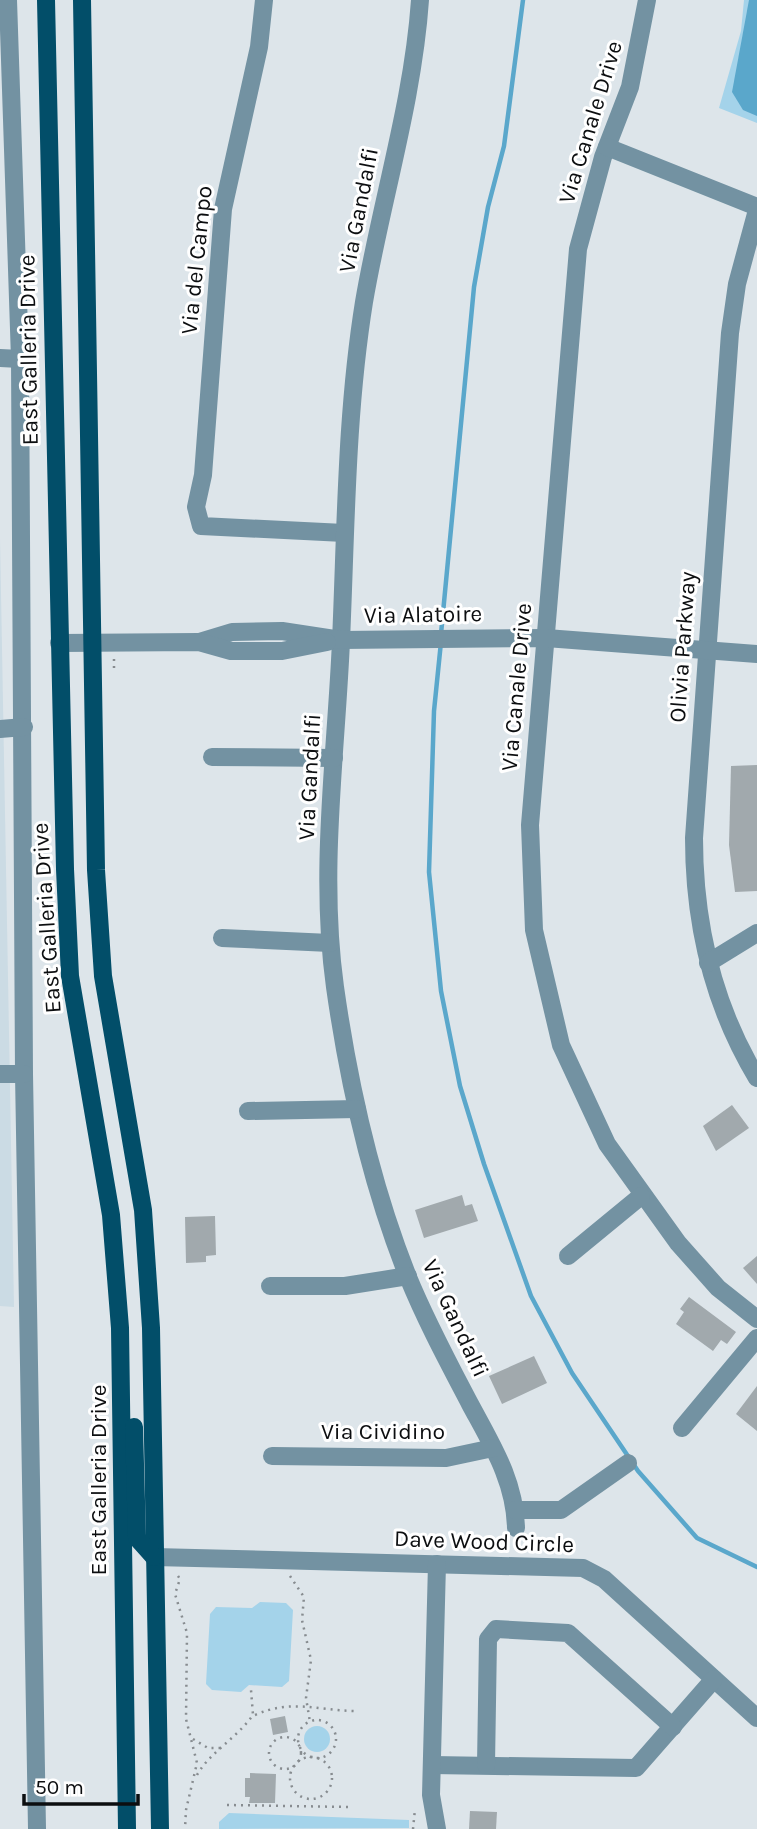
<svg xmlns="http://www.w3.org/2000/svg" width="757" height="1829" font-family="Karla,sans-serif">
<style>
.built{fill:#cbdbe4}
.green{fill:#a4d3ea}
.water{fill:#5aa7cb}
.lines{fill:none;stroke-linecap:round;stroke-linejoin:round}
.stream{stroke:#5aa7cb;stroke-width:4.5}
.building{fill:#a1a9ad}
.path{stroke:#878c90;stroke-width:2.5;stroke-dasharray:2 5;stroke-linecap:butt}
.minor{stroke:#7392a2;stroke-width:18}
.major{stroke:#024e69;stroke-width:18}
.labels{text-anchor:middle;stroke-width:6;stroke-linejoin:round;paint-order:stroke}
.street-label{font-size:23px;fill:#0c0e10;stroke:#fff}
</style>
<rect width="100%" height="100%" fill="#dde5ea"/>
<path class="built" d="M0 538 14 1307 0 1306Z"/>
<g class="green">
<path d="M744 0H757V123L719 108 741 31Z"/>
<path d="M260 1602 286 1603 293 1610 289 1681 282 1687 249 1685 241 1692 212 1690 206 1684 210 1614 216 1607 252 1608Z"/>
<circle cx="317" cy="1739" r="13"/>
<path d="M229 1813 409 1820V1828L219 1829V1822Z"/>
</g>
<path class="water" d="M749 0H757V116L743 110 732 92Z"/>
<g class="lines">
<g class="stream">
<path d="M441 634 474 287 488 207 504 146 523 0"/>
<path d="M441 642 434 711 429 872 441 991 460 1086 484 1164 531 1296 572 1373 638 1471 697 1538 757 1567"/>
</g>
</g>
<g class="building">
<path d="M757 765V891L735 892 729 845 731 766Z"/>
<path d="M732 1105 749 1128 716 1151 703 1126Z"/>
<path d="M462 1195 465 1206 472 1204 478 1221 424 1238 415 1210Z"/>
<path d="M215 1216 216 1255 206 1256V1262L186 1263 185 1217Z"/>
<path d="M757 1256V1284L743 1268Z"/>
<path d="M689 1297 736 1332 727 1344 721 1340 713 1351 676 1324 684 1312 680 1309Z"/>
<path d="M534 1356 547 1383 502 1404 489 1376Z"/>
<path d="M757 1386V1431L736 1414Z"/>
<path d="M285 1716 288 1732 273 1735 270 1719Z"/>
<path d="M250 1773 276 1774 275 1803H249L250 1797H245V1778H250Z"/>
<path d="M470 1811 497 1812 496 1829H469Z"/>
</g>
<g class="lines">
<g class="path">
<path d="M114 659V670"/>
<path d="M178 1576 180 1579 175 1594 187 1633 186 1719 197 1763 186 1810 185 1829"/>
<path d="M290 1576 304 1597 302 1620 311 1660 306 1698 310 1722"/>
<path d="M255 1715C291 1699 316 1710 354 1711"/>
<circle cx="317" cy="1739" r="19"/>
<circle cx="285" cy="1753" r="16"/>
<path d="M193 1739 208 1748H222"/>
<circle cx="311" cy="1778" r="21"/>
<path d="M197 1775C210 1752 236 1739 253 1715L251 1690"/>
<path d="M227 1805 350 1807"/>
<path d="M413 1829 415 1809"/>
</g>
<g class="minor">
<path d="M8 0 20 359 24 1074 37 1829"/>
<path d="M264 0 259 47 223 209 203 475 196 507 201 526 344 533"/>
<path d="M420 0C413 102 381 202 364 302 346 414 346 528 341 641 336 756 319 872 335 987 349 1086 371 1184 408 1277 426 1321 448 1362 470 1404 492 1445 515 1481 516 1528"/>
<path d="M647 0 630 87 603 157 578 249 530 825 534 930 561 1045 607 1144 678 1243 718 1288 757 1319"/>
<path d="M607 147 757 207"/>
<path d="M757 210 737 284 730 333 694 838C694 922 713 1005 757 1078"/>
<path d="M0 358 20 359"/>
<path d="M199 642 232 632 282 631 341 640 546 638 757 654"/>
<path d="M59 643 199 642 231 651H282L327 642"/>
<path d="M0 729 24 727"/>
<path d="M212 757 334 758"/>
<path d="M222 938 330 943"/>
<path d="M708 963 757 933"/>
<path d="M0 1074H24"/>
<path d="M248 1111 357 1109"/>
<path d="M568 1256 641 1196"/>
<path d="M270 1286H345L408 1276"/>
<path d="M682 1428 757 1338"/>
<path d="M272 1456 446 1458 493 1448"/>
<path d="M515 1510H561L628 1463"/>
<path d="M154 1557 583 1568 604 1579 757 1718"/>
<path d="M432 1765 636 1768 714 1679"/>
<path d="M486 1765 488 1639 496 1629 568 1633 673 1727"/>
<path d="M437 1829 431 1795 437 1564"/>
</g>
<g class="major">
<path d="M46 0 65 869 70 976 111 1215 120 1328 127 1829"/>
<path d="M82 0 96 870 103 976 143 1210 151 1328 160 1829"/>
<path d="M134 1427 137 1538 154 1557"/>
</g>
</g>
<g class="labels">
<g class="street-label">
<text transform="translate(590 122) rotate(-73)" y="8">Via Canale Drive</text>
<text transform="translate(358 210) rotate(-79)" y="8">Via Gandalfi</text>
<text transform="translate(196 260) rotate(-84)" y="8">Via del Campo</text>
<text transform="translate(28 350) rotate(-91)" y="8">East Galleria Drive</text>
<text transform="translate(423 614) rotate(-1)" y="8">Via Alatoire</text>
<text transform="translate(682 647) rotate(-86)" y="8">Olivia Parkway</text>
<text transform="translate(516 687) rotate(-85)" y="8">Via Canale Drive</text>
<text transform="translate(309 777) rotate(-87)" y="8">Via Gandalfi</text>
<text transform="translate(46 918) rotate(-94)" y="8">East Galleria Drive</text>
<text transform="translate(456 1318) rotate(65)" y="8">Via Gandalfi</text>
<text x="383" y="1439">Via Cividino</text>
<text transform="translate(98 1480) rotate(-90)" y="8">East Galleria Drive</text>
<text transform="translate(484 1541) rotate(2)" y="8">Dave Wood Circle</text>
</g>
</g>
<path d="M24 1794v10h114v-10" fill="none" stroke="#0c0e10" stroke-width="3.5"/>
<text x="35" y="1794" font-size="21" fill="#0c0e10" stroke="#ffffff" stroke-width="5" paint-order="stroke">50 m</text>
</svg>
